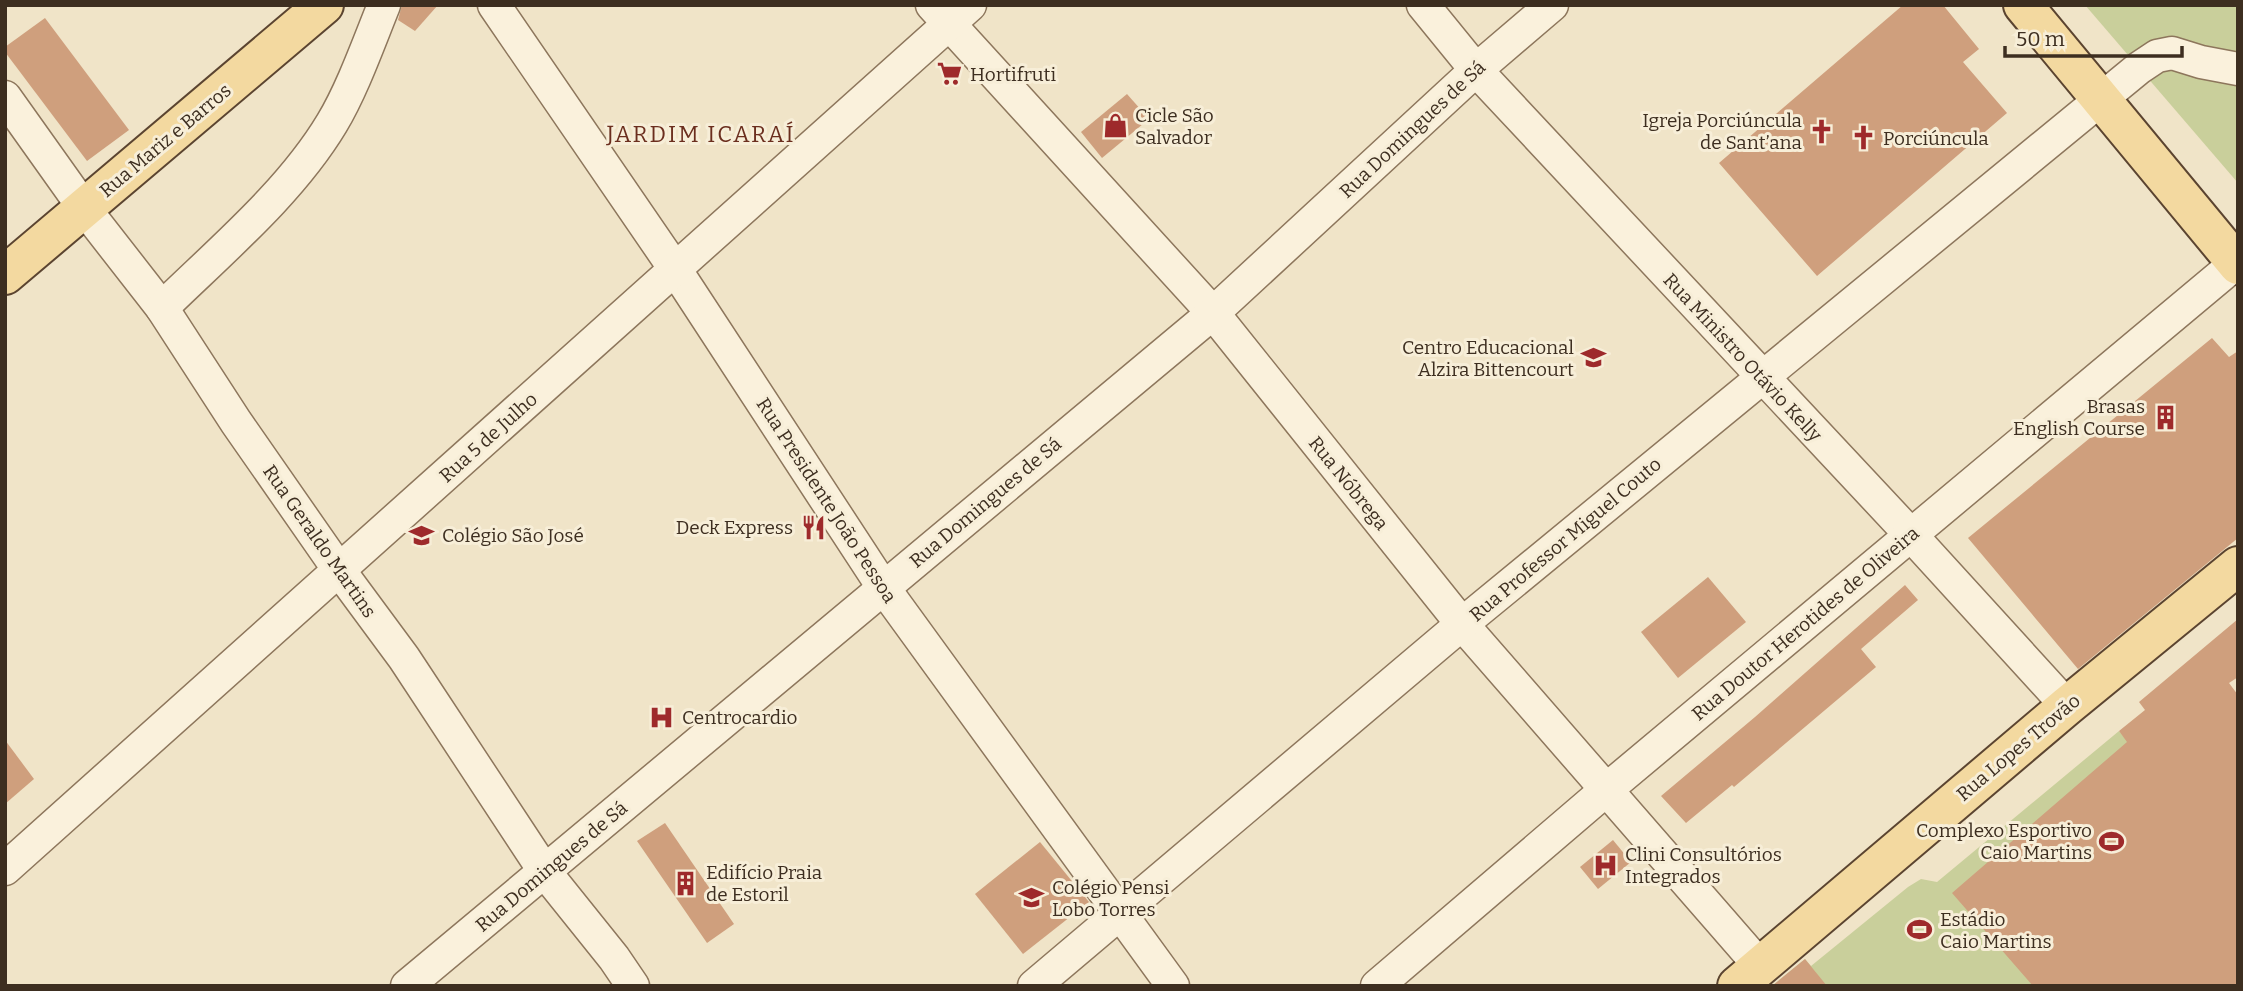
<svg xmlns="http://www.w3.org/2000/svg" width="2243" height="991" font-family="Bitter,serif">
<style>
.green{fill:#c9cf9b}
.building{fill:#cf9f7d}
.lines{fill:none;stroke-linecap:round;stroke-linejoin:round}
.minor-casing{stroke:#8d765c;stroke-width:35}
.major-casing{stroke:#5b4430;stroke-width:42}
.minor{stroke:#faf1dc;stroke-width:32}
.major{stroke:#f3d9a0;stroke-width:38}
.labels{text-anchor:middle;stroke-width:6;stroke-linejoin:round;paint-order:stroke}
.poi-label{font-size:19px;fill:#3d2e20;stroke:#f7eed8;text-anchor:start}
.street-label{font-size:19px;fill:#3d2e20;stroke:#f7eed8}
.quarter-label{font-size:23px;letter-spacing:2px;fill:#6b2e1e;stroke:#f7eed8}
</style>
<rect width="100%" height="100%" fill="#f0e4c8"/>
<g class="green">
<path d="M2085 5H2238V183Z"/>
<path d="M2119 731 2151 769 2238 986H1772L1805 959 1811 966 1908 887 1921 879 1937 882Z"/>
</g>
<g class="building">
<path d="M402 5H438L415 31 398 20Z"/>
<path d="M1903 5H1943L1979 49 1963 62 2007 113 1817 276 1719 163Z"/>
<path d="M45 18 129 130 87 161 5 52V47Z"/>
<path d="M1127 94 1149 119 1102 158 1081 132Z"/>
<path d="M2212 338 2229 357 2238 351V538L2078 669 1968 538Z"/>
<path d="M1708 577 1746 622 1678 678 1641 632Z"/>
<path d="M1905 585 1918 600 1861 649 1876 667 1734 787 1732 785 1686 823 1661 796 1755 717Z"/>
<path d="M2238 619V677L2229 683 2238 695V986H2033L1952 893 2127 742 2119 731 2145 710 2139 702Z"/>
<path d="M5 740 34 779 5 804Z"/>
<path d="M665 823 734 924 707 943 637 841Z"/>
<path d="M1613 840 1631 862 1598 889 1580 867Z"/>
<path d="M1040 842 1089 902 1023 954 975 894Z"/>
<path d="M1805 959 1827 986H1772Z"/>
</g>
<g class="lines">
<defs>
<g id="minor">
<path d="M494 5 675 269 883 587 1173 986"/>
<path d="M932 5 1213 313 1462 624 1760 966"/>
<path d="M1423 5 1476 70 1911 535 2067 706"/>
<path d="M5 97 84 208 162 308 236 422 339 570 404 658 545 872 614 958 633 986"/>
<path d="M162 308C219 252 290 193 332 123 352 90 369 42 384 5"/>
<path d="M5 869 970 5"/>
<path d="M407 986 1213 313 1476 70 1552 5"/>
<path d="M1034 986 1462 624 2139 68 2157 56 2172 53 2201 62 2238 69"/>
<path d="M1377 986 1606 790 2236 263"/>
</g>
<g id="major">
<path d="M2023 5 2238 265"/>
<path d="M5 275 324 5"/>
<path d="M1737 986 2067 706 2238 566"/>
</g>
</defs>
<use href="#minor" class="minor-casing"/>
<use href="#major" class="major-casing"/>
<use href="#minor" class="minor"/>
<use href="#major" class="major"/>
</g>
<defs>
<symbol id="supermarket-bare" viewBox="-9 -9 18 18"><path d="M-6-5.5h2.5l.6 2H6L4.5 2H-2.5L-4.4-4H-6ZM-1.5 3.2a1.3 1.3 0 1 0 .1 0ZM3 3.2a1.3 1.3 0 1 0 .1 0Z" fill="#9e2a2b" stroke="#f7eed8" stroke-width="2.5" paint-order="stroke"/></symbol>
<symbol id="shop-bare" viewBox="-9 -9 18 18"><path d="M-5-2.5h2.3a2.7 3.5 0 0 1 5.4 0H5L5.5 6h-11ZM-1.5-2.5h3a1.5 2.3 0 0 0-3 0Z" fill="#9e2a2b" stroke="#f7eed8" stroke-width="2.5" paint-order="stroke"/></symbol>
<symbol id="church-bare" viewBox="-9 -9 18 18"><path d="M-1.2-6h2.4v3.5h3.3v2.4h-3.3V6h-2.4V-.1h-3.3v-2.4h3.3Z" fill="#9e2a2b" stroke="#f7eed8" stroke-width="2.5" paint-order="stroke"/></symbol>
<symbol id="school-bare" viewBox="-9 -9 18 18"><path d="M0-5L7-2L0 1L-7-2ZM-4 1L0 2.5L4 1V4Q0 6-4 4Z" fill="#9e2a2b" stroke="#f7eed8" stroke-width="2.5" paint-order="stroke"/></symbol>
<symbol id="building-bare" viewBox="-9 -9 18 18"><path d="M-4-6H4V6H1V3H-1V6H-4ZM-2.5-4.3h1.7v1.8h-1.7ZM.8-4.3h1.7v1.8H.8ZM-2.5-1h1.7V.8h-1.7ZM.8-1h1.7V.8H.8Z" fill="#9e2a2b" stroke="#f7eed8" stroke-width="2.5" paint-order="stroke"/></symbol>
<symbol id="restaurant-bare" viewBox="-9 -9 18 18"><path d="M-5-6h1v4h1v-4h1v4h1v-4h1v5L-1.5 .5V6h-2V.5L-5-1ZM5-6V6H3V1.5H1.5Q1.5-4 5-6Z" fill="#9e2a2b" stroke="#f7eed8" stroke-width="2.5" paint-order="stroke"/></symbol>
<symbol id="hospital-bare" viewBox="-9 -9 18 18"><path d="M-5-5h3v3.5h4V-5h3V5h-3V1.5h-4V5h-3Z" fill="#9e2a2b" stroke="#f7eed8" stroke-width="2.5" paint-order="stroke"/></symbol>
<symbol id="stadium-bare" viewBox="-9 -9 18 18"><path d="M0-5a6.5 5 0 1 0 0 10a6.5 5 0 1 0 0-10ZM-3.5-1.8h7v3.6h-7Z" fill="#9e2a2b" stroke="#f7eed8" stroke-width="2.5" paint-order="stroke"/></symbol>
</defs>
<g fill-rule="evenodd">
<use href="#supermarket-bare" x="932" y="56" width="35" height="35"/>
<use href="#shop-bare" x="1098" y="108" width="35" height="35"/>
<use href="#church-bare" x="1804" y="114" width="35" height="35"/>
<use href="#church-bare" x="1846" y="120" width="35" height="35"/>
<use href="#school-bare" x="1576" y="340" width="35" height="35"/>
<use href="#building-bare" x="2148" y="400" width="35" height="35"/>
<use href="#restaurant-bare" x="796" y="510" width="35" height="35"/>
<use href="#school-bare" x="404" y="518" width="35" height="35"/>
<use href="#hospital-bare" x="644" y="700" width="35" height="35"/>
<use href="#stadium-bare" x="2094" y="824" width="35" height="35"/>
<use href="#hospital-bare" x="1588" y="848" width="35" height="35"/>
<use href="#building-bare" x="668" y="866" width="35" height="35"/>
<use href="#school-bare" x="1014" y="880" width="35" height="35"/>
<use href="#stadium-bare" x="1902" y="912" width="35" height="35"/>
</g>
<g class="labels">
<g class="poi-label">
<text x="970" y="81">Hortifruti</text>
<text x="1135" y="122">Cicle São<tspan x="1135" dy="22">Salvador</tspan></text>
<text x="1802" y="127" text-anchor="end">Igreja Porciúncula<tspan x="1802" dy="22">de Sant’ana</tspan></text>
<text x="1883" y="145">Porciúncula</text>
<text x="1574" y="354" text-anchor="end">Centro Educacional<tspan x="1574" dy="22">Alzira Bittencourt</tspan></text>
<text x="2145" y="413" text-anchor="end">Brasas<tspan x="2145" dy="22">English Course</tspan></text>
<text x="793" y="534" text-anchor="end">Deck Express</text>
<text x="442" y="542">Colégio São José</text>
<text x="682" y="724">Centrocardio</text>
<text x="2092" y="837" text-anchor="end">Complexo Esportivo<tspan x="2092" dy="22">Caio Martins</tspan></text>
<text x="1625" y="861">Clini Consultórios<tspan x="1625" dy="22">Integrados</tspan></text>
<text x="706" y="879">Edifício Praia<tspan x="706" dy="22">de Estoril</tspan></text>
<text x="1052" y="894">Colégio Pensi<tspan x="1052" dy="22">Lobo Torres</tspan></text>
<text x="1940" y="926">Estádio<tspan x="1940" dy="22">Caio Martins</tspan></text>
</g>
<g class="street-label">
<text transform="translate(1412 129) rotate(-43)" y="7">Rua Domingues de Sá</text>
<text transform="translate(165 140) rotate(-40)" y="7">Rua Mariz e Barros</text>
<text transform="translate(1743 357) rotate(47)" y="7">Rua Ministro Otávio Kelly</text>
<text transform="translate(488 437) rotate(-42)" y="7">Rua 5 de Julho</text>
<text transform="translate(1349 483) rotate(51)" y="7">Rua Nóbrega</text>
<text transform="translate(827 500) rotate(57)" y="7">Rua Presidente João Pessoa</text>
<text transform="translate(985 502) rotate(-40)" y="7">Rua Domingues de Sá</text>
<text transform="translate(1565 539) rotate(-40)" y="7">Rua Professor Miguel Couto</text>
<text transform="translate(320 541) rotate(55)" y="7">Rua Geraldo Martins</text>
<text transform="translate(1805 623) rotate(-40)" y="7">Rua Doutor Herotides de Oliveira</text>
<text transform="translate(2018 747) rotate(-40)" y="7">Rua Lopes Trovão</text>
<text transform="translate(551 866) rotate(-40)" y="7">Rua Domingues de Sá</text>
</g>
<g class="quarter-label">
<text x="701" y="142">JARDIM ICARAÍ</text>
</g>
</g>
<rect width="2243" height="991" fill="none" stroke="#3d2e20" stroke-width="14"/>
<path d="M2005 46v10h177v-10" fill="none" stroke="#3d2e20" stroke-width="3.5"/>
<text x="2016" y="46" font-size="21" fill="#3d2e20" stroke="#f7eed8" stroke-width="5" paint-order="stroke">50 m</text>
</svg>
